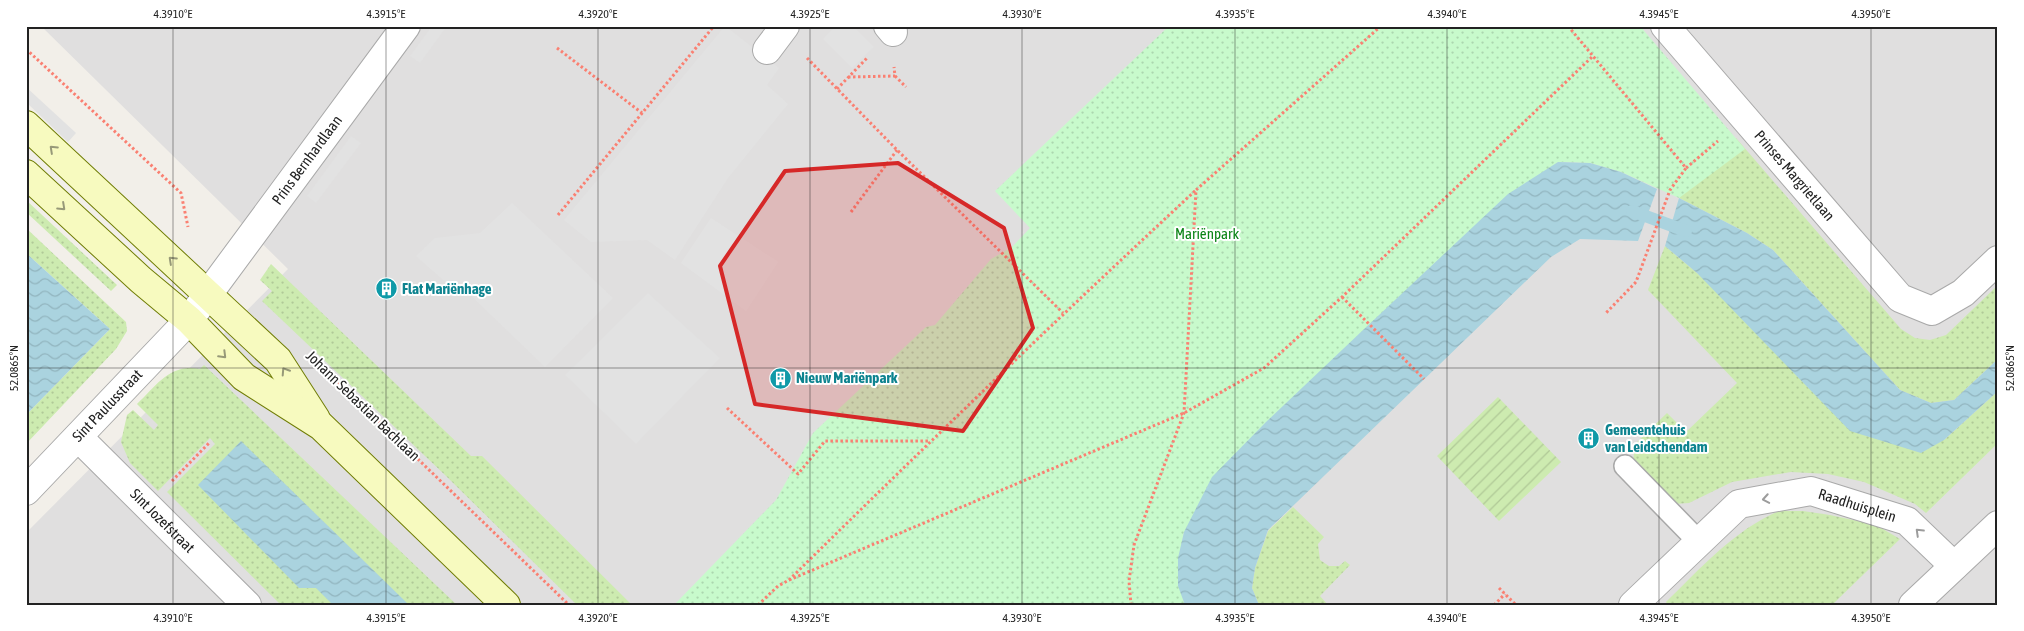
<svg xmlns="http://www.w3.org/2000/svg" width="2024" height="631" font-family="'Asap Condensed',sans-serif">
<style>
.residential{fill:#e0dfdf}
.grass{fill:url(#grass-dots)}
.park{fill:url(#park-dots)}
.garden{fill:url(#garden-furrows)}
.parking{fill:#e2e2e2}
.water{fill:url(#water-waves)}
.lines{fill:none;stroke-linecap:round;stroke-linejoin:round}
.stream{stroke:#aad3df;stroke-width:12}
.lane-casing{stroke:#a9a9a9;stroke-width:24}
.street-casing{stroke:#a9a9a9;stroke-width:30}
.secondary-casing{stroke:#707d05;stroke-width:30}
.path{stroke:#fa8072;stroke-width:3;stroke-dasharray:2.5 2.5;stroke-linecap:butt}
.lane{stroke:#fff;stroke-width:21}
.street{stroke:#fff;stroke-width:28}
.secondary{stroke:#f7fabf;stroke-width:28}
.oneway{stroke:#979978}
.oneway2{stroke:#9c9c9c}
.marked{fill:#d62828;fill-opacity:0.2;stroke:#d62828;stroke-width:4;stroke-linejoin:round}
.ticks{fill:none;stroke:#222;stroke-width:1;stroke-opacity:0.45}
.labels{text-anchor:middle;stroke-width:4;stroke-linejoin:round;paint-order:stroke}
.street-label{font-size:15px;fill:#222;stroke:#fff}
.park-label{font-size:15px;fill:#0c8416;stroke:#fff}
.culture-label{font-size:15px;font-weight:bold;fill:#0d838f;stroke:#fff;text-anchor:start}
.neatline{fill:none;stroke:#222;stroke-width:2}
.ticks-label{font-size:12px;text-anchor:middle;fill:#222}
</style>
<defs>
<pattern id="grass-dots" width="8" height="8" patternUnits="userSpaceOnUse" patternTransform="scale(1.25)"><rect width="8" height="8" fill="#cdebb0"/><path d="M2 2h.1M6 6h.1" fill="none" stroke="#b0c997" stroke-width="1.8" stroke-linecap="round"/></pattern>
<pattern id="park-dots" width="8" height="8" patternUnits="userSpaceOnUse" patternTransform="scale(1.25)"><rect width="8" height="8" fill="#c8facc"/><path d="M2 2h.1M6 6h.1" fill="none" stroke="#acd6af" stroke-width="1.8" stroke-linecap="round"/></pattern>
<pattern id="garden-furrows" width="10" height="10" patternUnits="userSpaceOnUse" patternTransform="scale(1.25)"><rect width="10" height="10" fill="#cdebb0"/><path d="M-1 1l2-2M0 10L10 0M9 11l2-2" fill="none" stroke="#b0c997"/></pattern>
<pattern id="water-waves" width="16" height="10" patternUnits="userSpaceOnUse" patternTransform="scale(1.25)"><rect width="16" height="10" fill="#aad3df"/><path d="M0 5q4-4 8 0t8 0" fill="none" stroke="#92b5bf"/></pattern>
</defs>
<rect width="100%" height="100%" fill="#f2efe9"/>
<path class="residential" d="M41 26H1998V605H26V533L288 269Z"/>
<g class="grass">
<path d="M1736 138 1901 329 1915 338 1930 340 1946 335 1998 285V359L1954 400 1931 403 1900 390 1773 250 1747 233 1679 198 1686 184Z"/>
<path d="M26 200 117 285 111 291 26 212Z"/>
<path d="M26 228 126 322 127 331 116 349 26 444V415L110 329 26 253Z"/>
<path d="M1665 246 1697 273 1944 440 1998 391V443L1926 513 1915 504 1864 482 1828 474 1791 472 1732 482 1689 503 1674 504 1633 462 1634 453 1630 449 1667 413 1686 432 1737 383 1648 290Z"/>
<path d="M271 264 471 456H482L632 605H577L445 475 262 301 272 291 260 280Z"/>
<path d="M204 365 457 605H281L167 492 215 444 210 438 158 491 130 463 121 442 127 415 133 410 154 430 158 425 137 404C157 385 170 363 200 369Z"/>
<path d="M1293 507 1324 537 1318 544 1320 560 1329 566H1339L1345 561 1350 565 1320 596 1328 605H1259L1252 588 1255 568 1268 531Z"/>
<path d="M1779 511H1803L1830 515 1876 525 1900 539 1832 605H1668L1666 602C1700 569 1734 530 1779 511Z"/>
</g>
<path class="park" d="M1169 26H1640L1745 149 1679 198 1621 172 1590 163 1558 162 1184 532C1178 560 1175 577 1185 605H674L776 500 813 433 926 327 935 325 991 259 1012 247 1030 228 995 191Z"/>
<path class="garden" d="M1498 397 1561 462 1499 521 1437 456Z"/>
<g class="parking">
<path d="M432 26H447L420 63 410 56Z"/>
<path d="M725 26 779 68 767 85 788 104 728 178 675 260 647 240 591 242 564 220Z"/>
<path d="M835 26H853L874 47 852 68 823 39Z"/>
<path d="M26 87 76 133 68 142 26 102Z"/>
<path d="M351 136 361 143 316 203 307 196Z"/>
<path d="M512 203 613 298 545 367 464 289 459 294 416 256 435 238 480 233Z"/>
<path d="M711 218 778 262 746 311 681 263Z"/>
<path d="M648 293 720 358 636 444 565 375Z"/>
</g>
<g class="water">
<path d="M1558 162 1590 163 1621 172 1657 189 1638 241 1580 239 1551 257 1268 530 1255 568 1252 588 1259 605H1185L1178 586V558L1184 532 1212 477 1266 422 1362 331 1508 194Z"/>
<path d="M1679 198 1747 233 1773 250 1900 390 1931 403 1954 400 1998 359V391L1944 440 1921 453 1850 431 1697 273 1665 246Z"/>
<path d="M26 253 110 329 26 415Z"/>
<path d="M241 441 407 603V605H333L316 588H299L198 485Z"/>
</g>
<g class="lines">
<path class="stream" d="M1632 211 1686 231"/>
<defs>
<path id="lane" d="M1625 466 1699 542"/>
<g id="street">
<path d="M888 26 893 32"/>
<path id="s1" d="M1665 26 1900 298 1932 311 1963 293 1998 260"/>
<path d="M767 50 785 26"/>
<path id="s2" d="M78 437 247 605"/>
<path id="s3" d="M26 491 189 320 406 26"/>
<path id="s4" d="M1633 605 1739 504 1811 491 1907 521 1954 566"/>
<path d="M1913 605 1998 525"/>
</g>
<g id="secondary">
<path d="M26 125 278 360 316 419"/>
<path d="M26 174 141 280 189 320 244 377 321 426 506 605"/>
</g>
</defs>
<use href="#lane" class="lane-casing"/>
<use href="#street" class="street-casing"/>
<use href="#secondary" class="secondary-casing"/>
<g class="path">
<path d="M1568 26 1686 168 1670 190 1636 282 1605 314"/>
<path d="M557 48 642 113"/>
<path d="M26 49 181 193 188 227"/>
<path d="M807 58 897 150 1063 313"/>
<path d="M895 76 906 87"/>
<path d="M848 77 895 76 894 67"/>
<path d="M837 89 868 57"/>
<path d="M1686 168 1718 141"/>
<path d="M851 212 897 150"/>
<path d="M558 215 714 26"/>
<path d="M1342 297 1424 379"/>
<path d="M335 379 569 605"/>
<path d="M727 408 798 474 825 441H929"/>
<path d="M172 481 210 442"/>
<path d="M789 580 1184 413 1264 368 1342 297 1593 56"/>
<path d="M1499 588 1516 605"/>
<path d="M758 605 778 586 789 580C923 448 1058 318 1196 190"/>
<path d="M1131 605 1129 581 1134 545 1184 413 1196 190 1381 26"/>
<path d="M1494 605 1505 594"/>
</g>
<use href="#lane" class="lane"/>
<use href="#street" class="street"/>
<use href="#secondary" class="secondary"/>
</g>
<defs><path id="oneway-chevron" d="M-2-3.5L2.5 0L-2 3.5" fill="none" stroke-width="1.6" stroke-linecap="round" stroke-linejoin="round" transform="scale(1.25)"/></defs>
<g class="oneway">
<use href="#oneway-chevron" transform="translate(53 149) rotate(-137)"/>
<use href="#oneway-chevron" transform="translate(62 207) rotate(43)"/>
<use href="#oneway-chevron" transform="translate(172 260) rotate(-137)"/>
<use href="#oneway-chevron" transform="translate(223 355) rotate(45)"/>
<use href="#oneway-chevron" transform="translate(285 371) rotate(-123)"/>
</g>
<g class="oneway2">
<use href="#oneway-chevron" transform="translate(1766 499) rotate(170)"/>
<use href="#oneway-chevron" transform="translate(1919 532) rotate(-136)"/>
</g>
<path class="marked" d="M898 163 1004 228 1033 328 963 431 755 404 720 266 785 171Z"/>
<path class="ticks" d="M173 26V605M386 26V605M598 26V605M810 26V605M1022 26V605M1235 26V605M1447 26V605M1659 26V605M1871 26V605M26 368H1998"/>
<defs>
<symbol id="building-disc" viewBox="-11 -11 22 22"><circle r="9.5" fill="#0f9aa8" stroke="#fff"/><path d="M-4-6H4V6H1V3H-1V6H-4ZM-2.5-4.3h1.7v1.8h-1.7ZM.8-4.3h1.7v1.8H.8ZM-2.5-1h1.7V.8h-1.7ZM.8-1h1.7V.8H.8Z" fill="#fff"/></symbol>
</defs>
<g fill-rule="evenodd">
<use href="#building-disc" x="374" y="276" width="25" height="25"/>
<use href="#building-disc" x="768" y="366" width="25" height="25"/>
<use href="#building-disc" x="1576" y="426" width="25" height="25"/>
</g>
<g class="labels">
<g class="street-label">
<text dy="5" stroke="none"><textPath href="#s3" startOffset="435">Prins Bernhardlaan</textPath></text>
<text dy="5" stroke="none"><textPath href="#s1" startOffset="198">Prinses Margrietlaan</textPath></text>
<text dy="5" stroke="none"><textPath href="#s3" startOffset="118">Sint Paulusstraat</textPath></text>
<text transform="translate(363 406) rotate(44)" y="5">Johann Sebastian Bachlaan</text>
<text dy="5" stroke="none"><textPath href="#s4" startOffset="268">Raadhuisplein</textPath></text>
<text dy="5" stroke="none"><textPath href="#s2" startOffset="119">Sint Jozefstraat</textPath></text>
</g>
<g class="park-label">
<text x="1207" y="239">Mariënpark</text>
</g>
<g class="culture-label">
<text x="402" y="294">Flat Mariënhage</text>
<text x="796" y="383">Nieuw Mariënpark</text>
<text x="1605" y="435">Gemeentehuis<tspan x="1605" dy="17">van Leidschendam</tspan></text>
</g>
</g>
<rect width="2024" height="631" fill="none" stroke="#ffffff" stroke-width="55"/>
<rect x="28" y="28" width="1968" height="576" class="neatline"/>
<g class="ticks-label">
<text x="173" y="18">4.3910°E</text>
<text x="386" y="18">4.3915°E</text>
<text x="598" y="18">4.3920°E</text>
<text x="810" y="18">4.3925°E</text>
<text x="1022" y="18">4.3930°E</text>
<text x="1235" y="18">4.3935°E</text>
<text x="1447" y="18">4.3940°E</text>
<text x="1659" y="18">4.3945°E</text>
<text x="1871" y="18">4.3950°E</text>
<text transform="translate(14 368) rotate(-90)" y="4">52.0865°N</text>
<text transform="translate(2010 368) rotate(-90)" y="4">52.0865°N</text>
<text x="173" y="622">4.3910°E</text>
<text x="386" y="622">4.3915°E</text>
<text x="598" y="622">4.3920°E</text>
<text x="810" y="622">4.3925°E</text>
<text x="1022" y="622">4.3930°E</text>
<text x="1235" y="622">4.3935°E</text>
<text x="1447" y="622">4.3940°E</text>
<text x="1659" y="622">4.3945°E</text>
<text x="1871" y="622">4.3950°E</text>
</g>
</svg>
